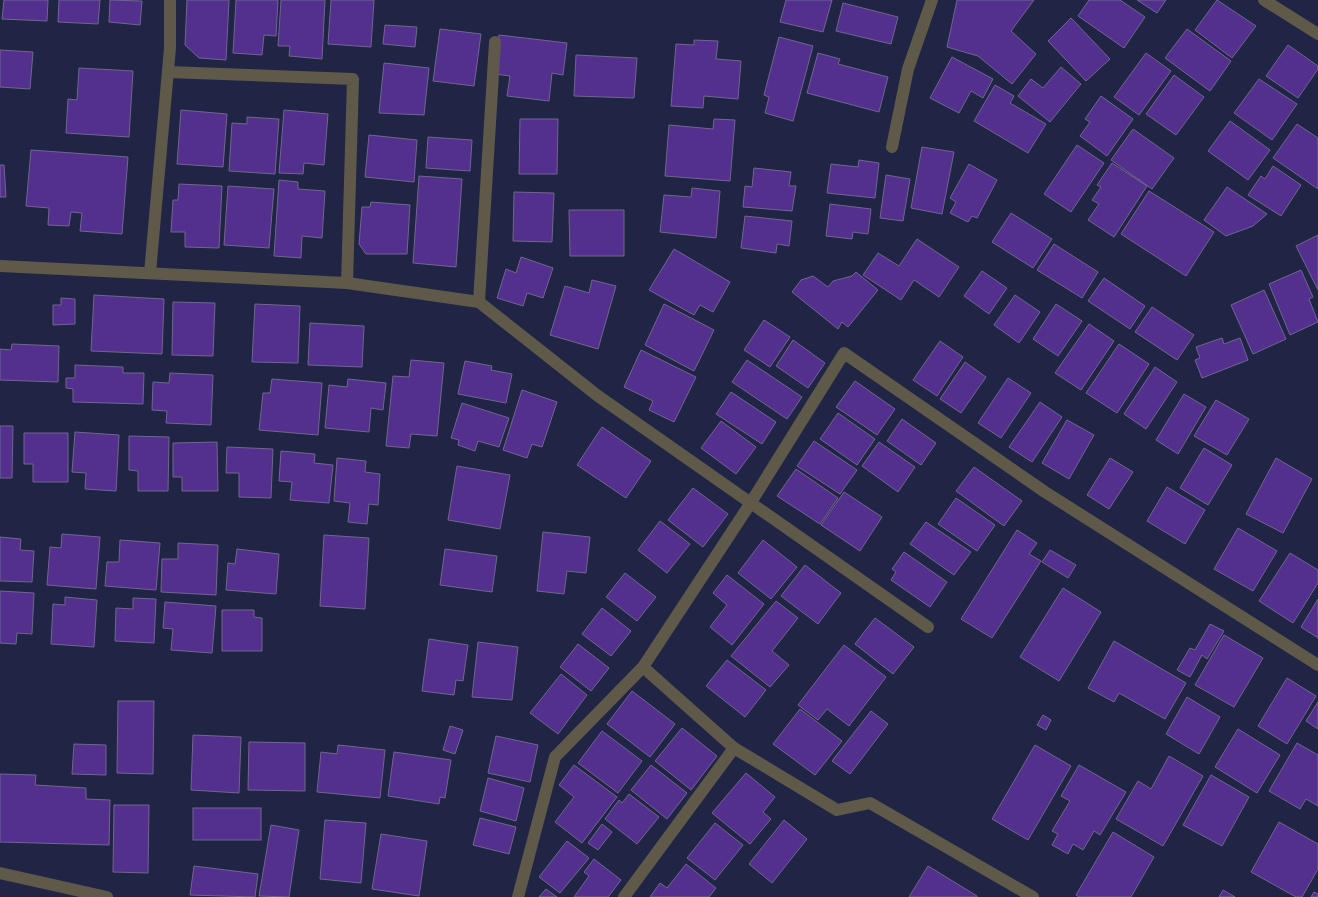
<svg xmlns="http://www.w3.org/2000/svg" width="1318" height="897" font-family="'Varela Round',sans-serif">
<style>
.building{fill:#532f8e;stroke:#71668e}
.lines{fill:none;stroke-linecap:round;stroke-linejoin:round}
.street{stroke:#5e5948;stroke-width:12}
</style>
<rect width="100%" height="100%" fill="#202445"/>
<g class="building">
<path d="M4 0H48L47 21 2 19Z"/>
<path d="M59 0H100L98 24 58 22Z"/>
<path d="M110 0 142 1 140 25 109 22Z"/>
<path d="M187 0H229L226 60 199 58 185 45Z"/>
<path d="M236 0H278L276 36 264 35 262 55 233 53Z"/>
<path d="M281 0H325L322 59 289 56 290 46H278Z"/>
<path d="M331 0H374L371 47 328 44Z"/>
<path d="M786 0H832L823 32 780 22Z"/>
<path d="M957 0H1034L1011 31 1036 54 1012 84 978 56 947 47Z"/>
<path d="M1089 0H1120L1145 17 1124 48 1078 16Z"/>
<path d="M1137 0H1166L1157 13Z"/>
<path d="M1217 0 1256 26 1232 58 1195 30Z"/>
<path d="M843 3 898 17 891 44 836 31Z"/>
<path d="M1071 18 1110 59 1086 81 1048 41Z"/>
<path d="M385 25 417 27 415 47 383 44Z"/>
<path d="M440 29 481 34 474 86 433 81Z"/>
<path d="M1187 29 1231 61 1210 91 1165 58Z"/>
<path d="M499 35 567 43 563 75 552 73 549 101 507 96 510 76 495 74Z"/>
<path d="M779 37 813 46 793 121 765 113 769 97 764 95Z"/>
<path d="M694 40 718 41 716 59 741 61 738 99 704 96 703 108 671 106 676 44 694 45Z"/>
<path d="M1288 45 1318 66V69L1298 98 1266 76Z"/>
<path d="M0 50 33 52 30 89 0 87Z"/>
<path d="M818 53 840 59 838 64 888 77 879 112 807 93Z"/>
<path d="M1146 53 1171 71 1139 115 1114 97Z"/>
<path d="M576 55 637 58 634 98 574 96Z"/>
<path d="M952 57 993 79 983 98 971 91 959 113 930 98Z"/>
<path d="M384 63 429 68 424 115 379 113Z"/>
<path d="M1061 67 1081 84 1050 122 1018 96 1031 79 1043 88Z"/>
<path d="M79 68 133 71 129 137 66 133 68 99 77 100Z"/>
<path d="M1174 75 1204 97 1176 135 1146 114Z"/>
<path d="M1259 79 1297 104 1272 140 1234 113Z"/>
<path d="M995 85 1014 96 1010 103 1046 124 1028 153 974 121Z"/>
<path d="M1101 96 1133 119 1107 156 1080 136 1090 122 1085 119Z"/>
<path d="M181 110 227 114 223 167 177 164Z"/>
<path d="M284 110 328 114 324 165 304 163 303 174 279 173Z"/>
<path d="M247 117 279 119 275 174 229 171 232 123 247 124Z"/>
<path d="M520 119H558L557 174H519Z"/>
<path d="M714 119 735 120 730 181 665 176 669 125 713 129Z"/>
<path d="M1230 121 1270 150 1248 180 1208 151Z"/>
<path d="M1297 124 1318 138V189L1273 158Z"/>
<path d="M1133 129 1174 158 1152 189 1111 160Z"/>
<path d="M369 135 417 140 414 182 365 177Z"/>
<path d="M428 137 472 140 470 171 426 168Z"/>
<path d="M1077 145 1104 163 1071 212 1044 194Z"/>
<path d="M922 147 954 152 942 214 911 208Z"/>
<path d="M31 150 128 157 122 234 80 231 82 213 71 212 69 226 48 225 49 208 26 206Z"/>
<path d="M859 160 879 163 875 198 827 193 831 164 858 167Z"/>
<path d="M1112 163 1147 186 1114 237 1088 220 1099 204 1092 200 1101 187 1097 185Z"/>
<path d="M969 164 997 180 977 218 972 216 968 222 950 213 956 202 950 198Z"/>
<path d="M0 165H4L6 197H0Z"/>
<path d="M1273 166 1301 185 1281 216 1248 195 1261 176 1265 179Z"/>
<path d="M754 168 791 172 789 186H796L792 211 743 207 745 186 752 187Z"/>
<path d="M886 175 910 179 903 221 880 218Z"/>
<path d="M419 176 462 179 456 267 413 263Z"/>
<path d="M279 180 298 182V189L325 191 322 238 302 236 301 258 274 256Z"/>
<path d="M179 184 222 186 219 248 185 247V232H171L173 200H178Z"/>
<path d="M228 186 274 189 269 248 224 245Z"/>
<path d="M1227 187 1267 214 1253 226 1226 236 1204 220Z"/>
<path d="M692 188 720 191 716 238 660 232 664 195 691 197Z"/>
<path d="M1149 191 1214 232 1186 276 1121 234Z"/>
<path d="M514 192 554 193 552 242 513 241Z"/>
<path d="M371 202 410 205 407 254H366L359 244 362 207H370Z"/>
<path d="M830 204 871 209 868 234 853 232 852 239 826 236Z"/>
<path d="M569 210H624V256H570Z"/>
<path d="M1011 213 1052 239 1033 268 992 242Z"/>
<path d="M745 216 792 221 789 246 777 244 776 253 741 248Z"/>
<path d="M1318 235V290L1296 246Z"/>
<path d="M917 239 959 267 939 297 914 280 901 300 863 275 878 253 899 266Z"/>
<path d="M1054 244 1098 272 1082 298 1037 270Z"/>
<path d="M674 249 730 282 713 312 700 305 694 315 649 290Z"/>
<path d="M521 257 553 268 543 298 527 293 523 306 497 298 506 269 516 273Z"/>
<path d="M1301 270 1313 297 1309 299 1318 322 1290 335 1269 284Z"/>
<path d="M982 271 1007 288 989 314 964 296Z"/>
<path d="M856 272 878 290 848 327 842 322 838 329 792 292 801 280 813 276 828 287 833 281 852 276Z"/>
<path d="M1104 278 1145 306 1130 329 1088 301Z"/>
<path d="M592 280 616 286 598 349 550 335 565 286 589 293Z"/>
<path d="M1264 290 1286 339 1253 354 1231 305Z"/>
<path d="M94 295 164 299 162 354 91 351Z"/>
<path d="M1015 295 1040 312 1019 343 994 325Z"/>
<path d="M61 298 75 299V324L53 325V305H61Z"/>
<path d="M173 302 215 303 213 356 172 355Z"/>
<path d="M255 304 300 306 298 363 252 362Z"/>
<path d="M664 304 714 330 694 371 645 345Z"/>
<path d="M1056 304 1082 321 1058 356 1033 339Z"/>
<path d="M1152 307 1194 335 1177 360 1135 332Z"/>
<path d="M764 320 790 337 770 367 744 350Z"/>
<path d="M310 323 364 326 362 367 308 365Z"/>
<path d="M1089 324 1114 341 1081 390 1055 373Z"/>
<path d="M1222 338 1224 344 1240 338 1248 360 1202 378 1195 360 1200 358 1196 347Z"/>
<path d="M793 340 825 363 808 388 776 366Z"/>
<path d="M940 341 963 357 937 396 913 380Z"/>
<path d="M12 344 59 346 58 382 0 380V349L11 350Z"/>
<path d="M1119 344 1149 364 1117 413 1086 393Z"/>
<path d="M641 350 696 377 674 422 649 410 653 401 624 387Z"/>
<path d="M411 360 444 363 437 436 411 434 409 448 386 446 393 376 409 377Z"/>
<path d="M747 360 802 397 787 419 732 382Z"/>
<path d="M465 361 492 366 491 370 512 374 506 403 458 394Z"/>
<path d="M965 362 986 377 961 413 940 399Z"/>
<path d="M75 365 123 367V373H144L143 404 73 402V389L66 388V378H75Z"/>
<path d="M1155 367 1177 382 1146 429 1124 414Z"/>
<path d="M170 373 213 375 211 425 166 423 167 411 152 410 153 382 169 383Z"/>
<path d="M1008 378 1031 393 1001 438 978 423Z"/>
<path d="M272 379 322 383 318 435 259 430 263 393H270Z"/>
<path d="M348 379 386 383 383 410 371 408 369 432 325 428 329 385 347 387Z"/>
<path d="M855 381 895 409 877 435 836 407Z"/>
<path d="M522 390 557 402 542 447 532 444 527 458 503 450Z"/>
<path d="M731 392 776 422 762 444 716 414Z"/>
<path d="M1184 394 1206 407 1178 454 1156 440Z"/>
<path d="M1216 400 1249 419 1227 455 1194 436Z"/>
<path d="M1040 402 1062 417 1032 462 1009 447Z"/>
<path d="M462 403 509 418 499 447 478 441 475 451 458 445 459 440 451 438Z"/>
<path d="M838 413 875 439 857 465 820 439Z"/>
<path d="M902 419 936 443 921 465 887 441Z"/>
<path d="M1067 420 1094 435 1069 479 1042 463Z"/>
<path d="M721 421 756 447 736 474 701 448Z"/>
<path d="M0 426H13L12 478H0Z"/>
<path d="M602 427 651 461 626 498 577 465Z"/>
<path d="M75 432 119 435 116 491 85 489 86 473 72 472Z"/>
<path d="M24 433H68V482H33V464H24Z"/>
<path d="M129 436 169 437 168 491H138V471L129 470Z"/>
<path d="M814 441 857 470 840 494 797 466Z"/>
<path d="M217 442 218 491H182V477H173V443Z"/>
<path d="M879 442 915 467 898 492 862 466Z"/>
<path d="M227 447 273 449 271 498 239 497V473H226Z"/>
<path d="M1204 448 1232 465 1208 505 1180 488Z"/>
<path d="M281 451 315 454 314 463 333 465 329 503 290 500 292 482 279 481Z"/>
<path d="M337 458 366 461 365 472 380 474 378 505 369 504 367 524 348 522 350 503 334 501Z"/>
<path d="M1110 458 1133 472 1109 509 1087 495Z"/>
<path d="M1276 458 1312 479 1283 533 1246 514Z"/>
<path d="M457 466 510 475 500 529 448 520Z"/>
<path d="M974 467 1022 501 1004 526 956 491Z"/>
<path d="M796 469 838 498 820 524 777 496Z"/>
<path d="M1167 487 1205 510 1185 544 1147 521Z"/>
<path d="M693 488 728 514 703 547 668 520Z"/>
<path d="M844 492 882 517 860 551 821 525Z"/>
<path d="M956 498 995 525 977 551 938 524Z"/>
<path d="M660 521 690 544 667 573 638 550Z"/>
<path d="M926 522 971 552 954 575 910 544Z"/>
<path d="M1238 528 1277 551 1253 591 1214 569Z"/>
<path d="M1017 530 1037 543 1029 554 1041 561 992 638 961 619Z"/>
<path d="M543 532 590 537 586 573 567 571 564 594 537 591Z"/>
<path d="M62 534 100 537 96 589 47 585 50 547 61 548Z"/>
<path d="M324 535 369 538 365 609 320 606Z"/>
<path d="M0 537 21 539 20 550 34 551 32 582 0 581Z"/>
<path d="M120 540 160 543 156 590 105 586 107 562H119Z"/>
<path d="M763 540 797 567 771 599 738 573Z"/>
<path d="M178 543 218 545 216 595 161 592 162 559H178Z"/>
<path d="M237 549 279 554 276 594 226 590 228 563 235 564Z"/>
<path d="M445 549 497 556 492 592 440 585Z"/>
<path d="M1050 550 1076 565 1068 578 1042 562Z"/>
<path d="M904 552 947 582 930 607 891 580 896 572 892 569Z"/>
<path d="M1290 553 1318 570V583L1293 623 1259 601Z"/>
<path d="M805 565 841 593 818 624 781 596Z"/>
<path d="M625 573 656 597 637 621 606 597Z"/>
<path d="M727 575 764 604 732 645 710 627 727 605 713 593Z"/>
<path d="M1063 588 1101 612 1059 681 1020 657Z"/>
<path d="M0 591 34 593 32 634 17 633 16 644 0 643Z"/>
<path d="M65 597 97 600 94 647 51 644 53 604 65 605Z"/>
<path d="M133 598 156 599 154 643 115 641 116 608 133 609Z"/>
<path d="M1318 599V638L1301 627Z"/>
<path d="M776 601 798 618 772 651 789 665 770 687 731 656Z"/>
<path d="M165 602 216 606 212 653 171 650 173 629 163 628Z"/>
<path d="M602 608 631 631 611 656 582 634Z"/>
<path d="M222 610H254V617L262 618V651H222Z"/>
<path d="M875 618 914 647 893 674 855 644Z"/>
<path d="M1210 624 1224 631 1207 659 1202 655 1190 677 1177 670 1190 648 1195 650Z"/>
<path d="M1224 635 1263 658 1234 707 1195 685Z"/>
<path d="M429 639 468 645 463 681 456 680 454 695 422 691Z"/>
<path d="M1114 641 1186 683 1165 719 1119 693 1114 702 1088 688Z"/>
<path d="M478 642 518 647 512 700 472 697Z"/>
<path d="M578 644 609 668 591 691 560 667Z"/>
<path d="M844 645 886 677 849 726 827 709 818 720 798 705Z"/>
<path d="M727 660 766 690 745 717 706 686Z"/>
<path d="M561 674 587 695 558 734 530 713Z"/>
<path d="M1287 678 1316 696 1287 744 1258 726Z"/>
<path d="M632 691 675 724 650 757 607 724Z"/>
<path d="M1187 697 1220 717 1199 754 1166 734Z"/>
<path d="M118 701H154L153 774 117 773Z"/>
<path d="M1318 702V729L1306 721Z"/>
<path d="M800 709 842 741 815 775 773 744Z"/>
<path d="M871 711 888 724 850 774 832 761Z"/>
<path d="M1043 715 1051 720 1046 730 1037 725Z"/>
<path d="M450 726 463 730 455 754 443 750Z"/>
<path d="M682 728 717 756 691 790 655 761Z"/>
<path d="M1238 729 1280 755 1257 793 1215 767Z"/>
<path d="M602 731 642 761 618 793 578 763Z"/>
<path d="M193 735 241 737 239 793 191 790Z"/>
<path d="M496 736 538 745 530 782 488 773Z"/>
<path d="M249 742 305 743V791L248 790Z"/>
<path d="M1297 743 1318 755V806L1306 799 1300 809 1269 791Z"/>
<path d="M74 744 106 745V775L72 774Z"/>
<path d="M338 745 385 750 380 798 317 792 321 752 337 754Z"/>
<path d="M1035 745 1071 766 1028 840 992 819Z"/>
<path d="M394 752 451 760 445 798 440 797 439 804 388 796Z"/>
<path d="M1169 756 1203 776 1163 846 1116 819 1138 781 1151 789Z"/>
<path d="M574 765 617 797 582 843 555 822 574 797 559 785Z"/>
<path d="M651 765 687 793 667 819 631 790Z"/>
<path d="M1079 765 1126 792 1100 835 1094 831 1083 850 1073 844 1068 854 1052 845 1058 834 1052 831 1070 801 1061 796Z"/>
<path d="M746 773 775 797 763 812 771 819 750 844 712 813Z"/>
<path d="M0 774 36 775 35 785 86 788V799L110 800 109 845 0 842Z"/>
<path d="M1211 775 1249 797 1222 846 1183 825Z"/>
<path d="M488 778 524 788 516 821 480 811Z"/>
<path d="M629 794 659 817 637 844 605 819 619 800 622 803Z"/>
<path d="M114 805H149L148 873 113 872Z"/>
<rect x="193" y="808" width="68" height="32"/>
<path d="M480 818 516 827 509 854 473 845Z"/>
<path d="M325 820 366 823 361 883 320 879Z"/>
<path d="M784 820 807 839 772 883 749 864Z"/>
<path d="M1279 822 1318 844V869L1302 897H1296L1251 872Z"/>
<path d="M715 823 743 845 715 880 687 858Z"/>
<path d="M602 824 612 832 598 850 588 843Z"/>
<path d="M271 825 299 830 289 897 259 896Z"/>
<path d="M1113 832 1154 857 1131 897H1079L1076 895Z"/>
<path d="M381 834 427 841 419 896 372 889Z"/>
<path d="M567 841 589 858 560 893 539 877Z"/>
<path d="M594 859 621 880 608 897H574L589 876 584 872Z"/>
<path d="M686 864 716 888 709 897H650L660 883 667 888Z"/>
<path d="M194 866 258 874 255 897 190 895Z"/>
<path d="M928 866 977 896V897H909Z"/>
<path d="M546 889 557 897H539Z"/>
<path d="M1223 890 1235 897H1219Z"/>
<path d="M1314 892 1318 894V897H1311Z"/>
</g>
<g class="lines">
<g class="street">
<path d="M1264 0 1318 34"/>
<path d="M168 72 353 79 347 283"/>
<path d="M892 147 908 69 932 0"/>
<path d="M0 266 347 283 479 302 598 396 928 627"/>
<path d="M150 273 170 48V0"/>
<path d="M479 302 495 42"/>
<path d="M643 667 734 748 837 810 870 803 1033 897"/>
<path d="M0 873 107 897"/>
<path d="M518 897 555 757 643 667 750 504 844 353 1045 492 1318 665"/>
<path d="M624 897 734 748"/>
</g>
</g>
</svg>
